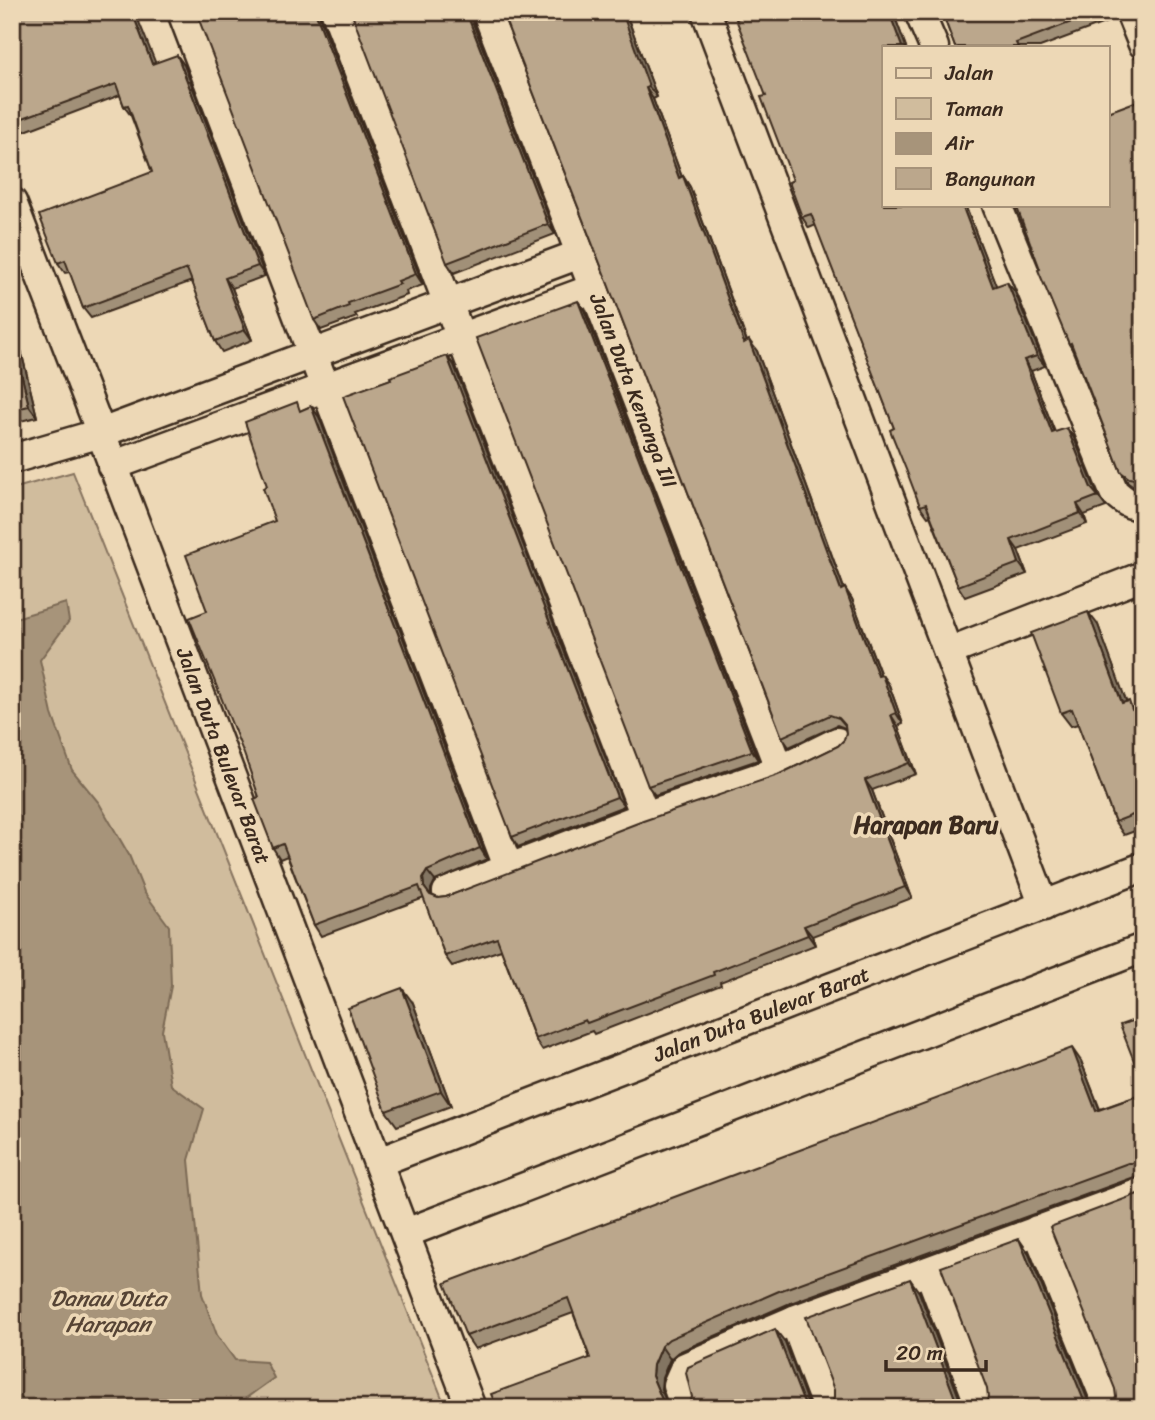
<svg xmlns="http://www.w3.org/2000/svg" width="1155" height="1420" font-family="Sriracha,sans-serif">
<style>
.green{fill:#d0bc9d;stroke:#86735e;stroke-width:2}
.water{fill:#a7947a;stroke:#7c6a55;stroke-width:2}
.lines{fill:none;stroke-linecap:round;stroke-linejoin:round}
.minor-casing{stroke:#3b2a1e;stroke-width:33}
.minor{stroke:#edd8b6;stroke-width:28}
.wall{fill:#a19078;stroke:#3b2a1e;stroke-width:2}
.shaded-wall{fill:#837562;stroke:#3b2a1e;stroke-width:2}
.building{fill:#bba78c;stroke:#3b2a1e;stroke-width:2}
.labels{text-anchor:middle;stroke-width:7;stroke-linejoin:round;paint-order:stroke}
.street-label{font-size:21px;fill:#3b2a1e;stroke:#edd8b6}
.water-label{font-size:23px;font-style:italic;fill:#564435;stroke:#edd8b6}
.quarter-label{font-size:24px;font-weight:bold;fill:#3b2a1e;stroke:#edd8b6}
</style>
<rect width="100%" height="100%" fill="#edd8b6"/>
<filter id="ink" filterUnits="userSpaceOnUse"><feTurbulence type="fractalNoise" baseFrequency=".0143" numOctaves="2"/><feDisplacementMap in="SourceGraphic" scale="14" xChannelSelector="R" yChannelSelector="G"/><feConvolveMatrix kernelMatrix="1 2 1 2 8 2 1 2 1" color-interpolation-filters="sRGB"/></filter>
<g filter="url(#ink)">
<path class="green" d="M73 472 446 1408H12V489Z"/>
<path class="water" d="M66 603 69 621 40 660 52 714 72 770 99 803 129 855 144 892 169 926 171 986 162 1031 171 1085 204 1109 189 1160 202 1294 217 1335 235 1360 266 1362 274 1378 242 1401 239 1408H12V619Z"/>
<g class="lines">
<defs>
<g id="minor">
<path d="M182 12 509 869"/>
<path d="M336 12 645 816"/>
<path id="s1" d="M487 12 780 770"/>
<path d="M706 12 1044 906"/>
<path d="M919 12 934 47"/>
<path d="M1130 12 1143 44"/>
<path d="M12 202 101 433 580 254"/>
<path d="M997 205 1114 492C1123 500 1130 506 1143 506"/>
<path id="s2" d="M12 459 101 433 471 1408"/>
<path d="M112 466 595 288"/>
<path d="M948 652 1143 576"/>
<path d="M447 892 645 816 780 770 837 742"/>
<path id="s3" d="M379 1162 1143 867"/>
<path d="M1037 1230 1109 1408"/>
<path d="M406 1233 1143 948"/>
<path d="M929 1271 981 1408"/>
<path d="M794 1320 827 1408"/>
<path d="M685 1408 677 1385 685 1367 794 1320 1143 1192"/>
</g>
</defs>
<use href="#minor" class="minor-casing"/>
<use href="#minor" class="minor"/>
</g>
<g class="wall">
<path d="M12 12 155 63 184 65 265 276 232 288 252 340 222 352 215 341 192 281 91 318 83 308 70 272 65 273 58 263 152 172 131 116 124 106 120 95 12 136Z"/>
<path d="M502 12H623L628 19 657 97 653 99 682 177 683 176 690 187 747 341 757 351 844 588 852 599 881 675 889 685 903 724 898 726 916 774 872 790 912 898 812 936 815 945 720 982 721 985 594 1034 592 1031 542 1050 535 1039 501 950 452 966 445 956 424 898 321 936 314 925 287 856 280 859 273 848 207 611 275 521 267 486 302 410 311 406 319 417 487 859 435 881 431 889V895L438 898 446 897 778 775 838 746 844 740 846 733 845 728 837 725 789 747 782 737 603 271Z"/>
<path d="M743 12H893L906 47 884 205H965L996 286 1015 292 1045 366 1031 371 1055 432 1074 438 1097 495 1106 507 1084 515 1087 524 1018 550 1027 574 965 597 958 586 930 516 928 517 920 506 894 428 816 225 809 228 802 217 793 180 766 96Z"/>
<path d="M942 12H1114L1115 19 1040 47H955Z"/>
<path d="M320 18 423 285 406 291 407 295 355 314 357 317 321 330 314 320Z"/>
<path d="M471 18 555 234 454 273 447 263Z"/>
<path d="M1143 99V490L1137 488 1128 482 1121 472 1074 352 1069 344 1040 269Z"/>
<path d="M578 301 584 310 758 760 655 795 648 786Z"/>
<path d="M12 328 17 334 37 417 12 423Z"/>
<path d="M454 365 624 806 518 847 512 837Z"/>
<path d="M1098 625 1126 702 1134 709 1143 706V828L1124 835 1115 822 1078 724 1071 726 1061 713Z"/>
<path d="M413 1003 451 1106 397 1126 386 1111Z"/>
<path d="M1081 1061 1100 1109 1143 1094V1176H1137L788 1304 678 1352 670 1359 662 1378 661 1389 669 1408H497L590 1358 573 1313 475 1349 466 1336Z"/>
</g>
<g class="shaded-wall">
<path d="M132 12H135L160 74 152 64Z"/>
<path d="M315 12H320V18L423 285 416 274Z"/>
<path d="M466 12H471V18L555 234 548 224Z"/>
<path d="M620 12H623L628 19 657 97 649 87Z"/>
<path d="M889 12H893L906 47H902Z"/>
<path d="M177 55 184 65 265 276 258 266Z"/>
<path d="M646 88 653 99 686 188 679 178Z"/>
<path d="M683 176 690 187 751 353 744 343Z"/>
<path d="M962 205H965L1001 298 993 287Z"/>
<path d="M225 278 232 288 252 340 245 330Z"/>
<path d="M1007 282 1015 292 1045 366 1037 356Z"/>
<path d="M578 301 584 310 758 760 752 751Z"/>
<path d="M12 328 17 334 37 417 29 406 12 336Z"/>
<path d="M749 340 757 351 848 600 841 590Z"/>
<path d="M447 356 454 365 624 806 617 797Z"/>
<path d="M1024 360 1031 371 1059 444 1052 433Z"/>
<path d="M311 406 319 417 487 859 480 848Z"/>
<path d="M1067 428 1074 438 1099 498 1091 488Z"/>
<path d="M1077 504 1084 515 1087 524 1080 513Z"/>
<path d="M1011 540 1018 550 1027 574 1019 563Z"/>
<path d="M845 588 852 599 885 687 878 676Z"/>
<path d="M1088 612 1098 625 1132 717 1122 703Z"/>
<path d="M882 675 889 685 903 724 896 713Z"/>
<path d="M891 715 898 726 916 774 909 763Z"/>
<path d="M865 780 872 790 912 898 905 887Z"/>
<path d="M427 871 435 881 431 889V897L424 887 423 878Z"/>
<path d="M804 926 812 936 815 945 808 935Z"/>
<path d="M402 988 413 1003 451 1106 441 1091Z"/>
<path d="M1072 1048 1081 1061 1105 1124 1096 1111Z"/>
<path d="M1019 1239 1028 1252 1091 1408H1089L1084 1401Z"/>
<path d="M910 1279 919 1292 963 1408H961L956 1401Z"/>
<path d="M775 1329 785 1342 809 1408H807L803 1401Z"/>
<path d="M661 1346 670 1359 662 1378 661 1389 669 1408H665L652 1376 653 1365Z"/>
</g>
<g class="building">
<path d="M12 12H132L152 64 177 55 258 266 225 278 245 330 215 341 187 269 83 308 65 260 58 263 39 215 152 172 128 105 124 106 116 84 12 122Z"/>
<path d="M196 12H315L416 274 398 281 400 284 348 303 349 306 314 320Z"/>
<path d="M351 12H466L548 224 447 263Z"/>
<path d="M502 12H622L649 87 646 88 679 178 683 176 744 343 749 340 841 590 845 588 878 676 882 675 896 713 891 715 909 763 865 780 905 887 804 926 808 935 713 972 714 975 587 1023 585 1020 535 1039 497 938 445 956 419 886 314 925 283 844 273 848 254 799 259 797 244 754 189 618 207 611 186 555 275 521 263 488 267 486 245 422 297 402 300 411 311 406 480 848 427 871 423 878 424 887 430 895 438 898 446 897 643 821 778 775 838 746 844 740 846 733 845 725 839 718 830 715 782 737 603 271Z"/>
<path d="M743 12H889L902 47H884V205H962L993 287 1007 282 1037 356 1024 360 1052 433 1067 428 1091 488 1098 496 1077 504 1080 513 1011 540 1019 563 958 586 926 504 920 506 907 472 890 430 894 428 811 214 802 217 789 182 793 180 761 97 766 96 736 19 744 16Z"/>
<path d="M942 12H1098L1016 43 1018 47H955Z"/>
<path d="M1143 99V479L1141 480 1129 478 1121 472 1071 343 1069 344 1038 270 1040 269 1016 205H1108V112Z"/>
<path d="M578 301 752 751 648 786 476 338Z"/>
<path d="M12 336 29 406 12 410Z"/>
<path d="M447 356 617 797 512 837 343 396 391 379 390 377Z"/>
<path d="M1088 612 1122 703 1129 701 1132 710 1143 706V811L1115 822 1072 709 1061 713 1031 633Z"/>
<path d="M402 988 441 1091 386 1111 348 1008Z"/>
<path d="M1143 1017V1084L1120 1025Z"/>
<path d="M1072 1048 1096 1111 1143 1094V1165L1136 1163H1128L779 1291 669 1339 661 1346 653 1365 652 1376 665 1407 666 1408H497L491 1394 590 1358 568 1298 466 1336 445 1283Z"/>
<path d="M1143 1192V1408H1109L1113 1405 1116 1397 1115 1389 1050 1227Z"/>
<path d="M1019 1239 1084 1401 1090 1408H982L984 1406 988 1398 987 1389 941 1267Z"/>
<path d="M910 1279 956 1401 962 1408H828L830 1406 834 1398V1390L806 1317Z"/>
<path d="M775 1329 803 1401 808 1408H685L689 1405 692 1397 686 1373 688 1367Z"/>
</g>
</g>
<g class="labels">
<g class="street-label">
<text dy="7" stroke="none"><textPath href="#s1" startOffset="406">Jalan Duta Kenanga III</textPath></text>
<text dy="7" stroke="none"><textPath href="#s2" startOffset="438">Jalan Duta Bulevar Barat</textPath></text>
<text dy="7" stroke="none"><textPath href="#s3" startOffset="410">Jalan Duta Bulevar Barat</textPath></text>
</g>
<g class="water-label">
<text x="108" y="1306">Danau Duta<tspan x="108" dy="26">Harapan</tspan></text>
</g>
<g class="quarter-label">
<text x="926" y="833">Harapan Baru</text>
</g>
</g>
<rect width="1155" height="1420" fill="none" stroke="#edd8b6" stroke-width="42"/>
<rect x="21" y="21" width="1113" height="1378" fill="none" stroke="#3b2a1e" stroke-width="2.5" filter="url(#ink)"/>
<rect x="882" y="46" width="228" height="161" fill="#edd8b6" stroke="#a69279" stroke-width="2"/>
<rect x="896" y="68" width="35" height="10" fill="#edd8b6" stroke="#a69279" stroke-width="2"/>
<text x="945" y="80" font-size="21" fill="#3b2a1e">Jalan</text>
<rect x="896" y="98" width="35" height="21" fill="#d0bc9d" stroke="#a69279" stroke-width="2"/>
<text x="945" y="116" font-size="21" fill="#3b2a1e">Taman</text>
<rect x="896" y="133" width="35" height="21" fill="#a7947a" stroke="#a69279" stroke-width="2"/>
<text x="945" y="150" font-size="21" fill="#3b2a1e">Air</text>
<rect x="896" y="168" width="35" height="21" fill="#bba78c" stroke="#a69279" stroke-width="2"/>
<text x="945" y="186" font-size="21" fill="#3b2a1e">Bangunan</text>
<path d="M886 1360v10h100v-10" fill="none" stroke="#3b2a1e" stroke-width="3.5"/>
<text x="896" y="1360" font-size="21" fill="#3b2a1e" stroke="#edd8b6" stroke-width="5" paint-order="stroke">20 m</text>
</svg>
